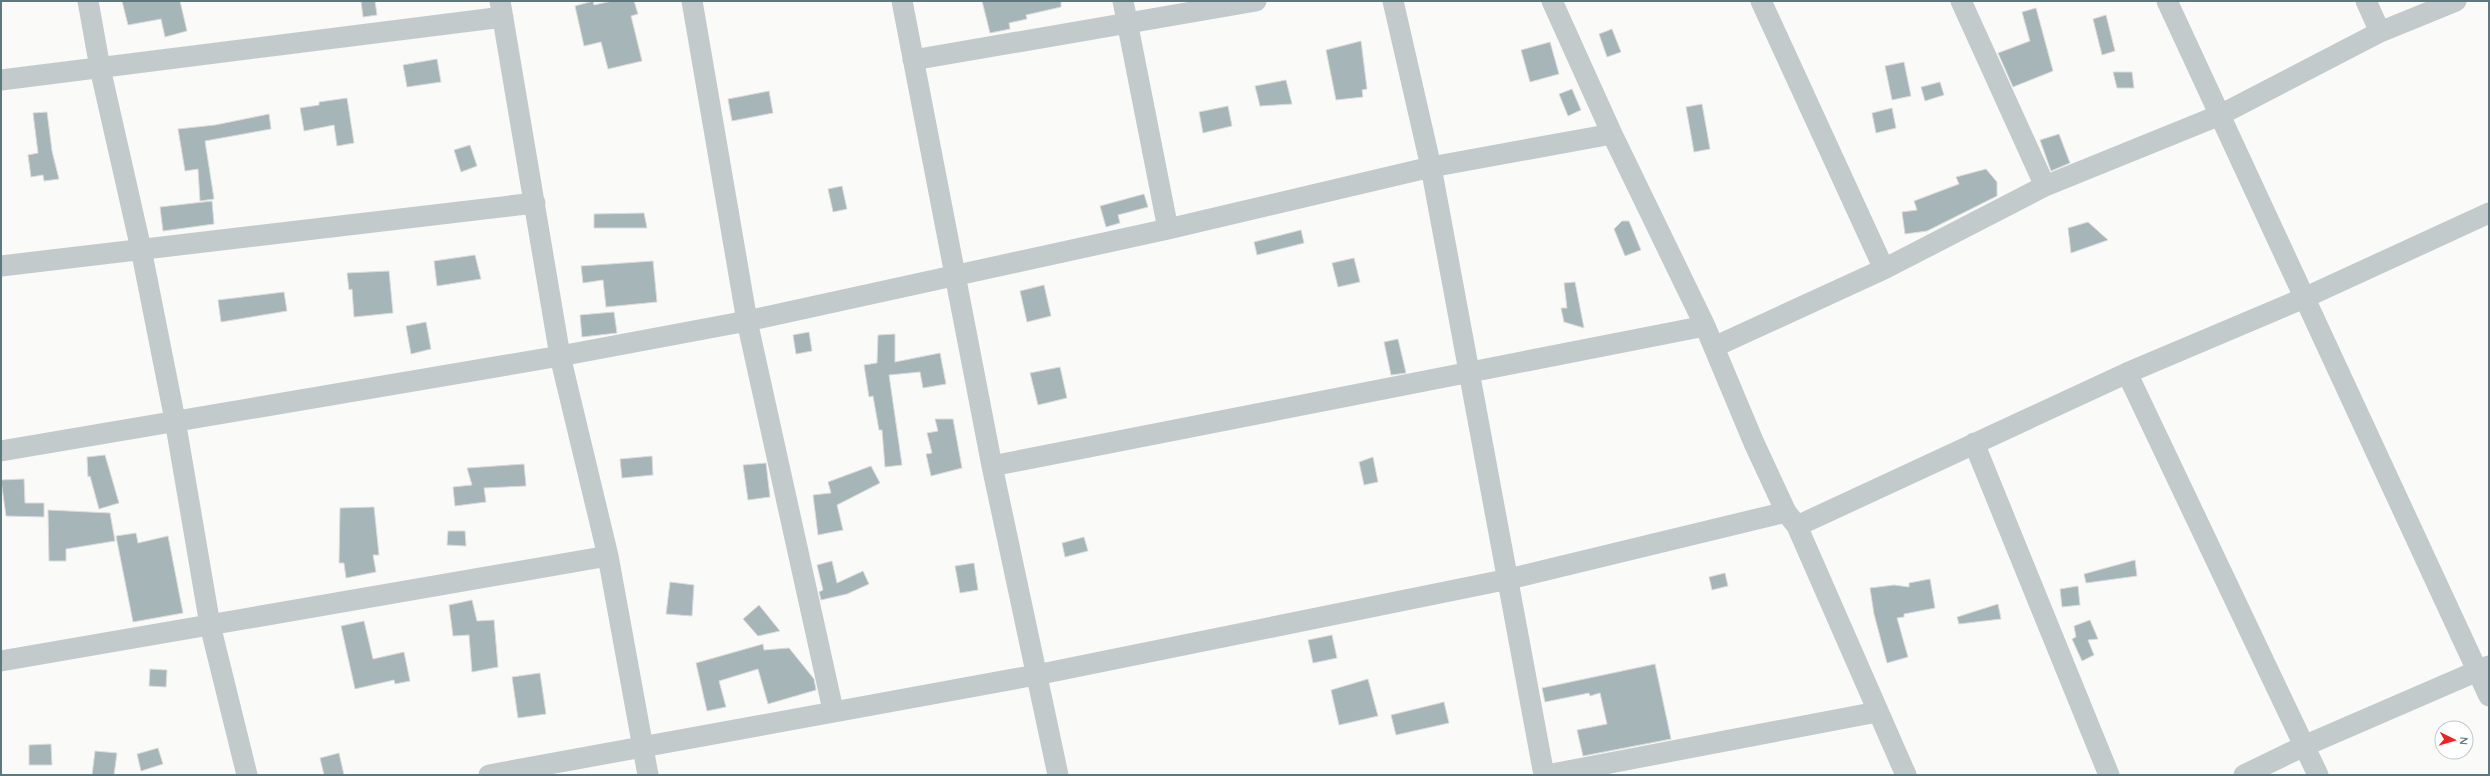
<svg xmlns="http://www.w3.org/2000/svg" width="2490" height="776" viewBox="0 0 2490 776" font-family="Quicksand,sans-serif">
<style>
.building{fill:#a6b6b8;stroke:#dcdbda}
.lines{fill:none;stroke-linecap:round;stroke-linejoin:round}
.street{stroke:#c2cacc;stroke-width:21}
</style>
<rect width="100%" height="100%" fill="#fafaf8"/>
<path class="building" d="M122 1H180L187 31 165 37 161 19 128 25Z
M361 1H375L377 15 363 17Z
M593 1 594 5 612 1H634L638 14 631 16 642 61 608 69 601 42 584 46 575 6Z
M982 1H1061V7L1026 15 1027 19 1009 23 1010 29 990 33Z
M2036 8 2053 71 2013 87 1998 53 2030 41 2022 12Z
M2106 15 2115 51 2102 55 2093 19Z
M1612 29 1621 52 1607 57 1599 34Z
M1361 41 1367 89 1362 90 1363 97 1336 100 1326 50Z
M1550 42 1559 74 1530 82 1521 50Z
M437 59 441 82 407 87 403 65Z
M1904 62 1911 96 1892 100 1885 66Z
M2113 72H2132L2134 88H2117Z
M1286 80 1292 104 1260 106 1255 86Z
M1940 82 1944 95 1925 101 1921 87Z
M1572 89 1581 110 1568 116 1559 94Z
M769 91 773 113 732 121 728 99Z
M347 98 354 143 337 146 334 125 304 131 300 108 319 105V102Z
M1702 104 1710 149 1694 152 1686 107Z
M1228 106 1232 126 1203 133 1199 112Z
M1892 108 1896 128 1876 133 1872 113Z
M47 112 52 151 59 179 44 181 43 175 31 177 28 155 38 153 33 113Z
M269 114 271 129 205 141 214 199 200 201 198 169 185 171 178 129 215 125Z
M2059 134 2070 163 2051 171 2040 140Z
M470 145 477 166 461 172 454 150Z
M1986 169 1997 182V196L1927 231 1905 234 1902 212 1917 210 1914 201 1959 184 1956 177Z
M842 186 847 209 833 212 828 189Z
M1144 194 1148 207 1118 215 1120 223 1106 227 1100 206Z
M212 201 214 224 163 231 160 207Z
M644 213 647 228H594V214Z
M1622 221H1629L1641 250 1625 256 1614 229Z
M2088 222 2108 240 2071 253 2068 228Z
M1301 230 1304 243 1257 255 1254 242Z
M475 255 481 279 437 286 434 261Z
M1354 258 1360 282 1338 287 1332 263Z
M653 261 657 302 606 307 603 280 583 283 581 266Z
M389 271 393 313 354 317 352 289 349 290 347 273Z
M1575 282 1584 328 1564 322 1561 308H1567L1564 283Z
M1044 285 1051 316 1027 322 1020 291Z
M284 292 287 311 221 322 218 300Z
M614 312 617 333 582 337 580 315Z
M426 322 431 349 411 354 406 326Z
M809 332 812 351 796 354 793 335Z
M895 334V362L940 353 946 384 923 388 920 372 889 375 902 465 885 467 882 430H879L873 396 869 397 864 365 877 363 878 335Z
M1398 339 1406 373 1391 375 1384 342Z
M1060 367 1067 398 1038 405 1030 373Z
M935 419H953L962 468 931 476 926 454 932 453 927 433 938 431Z
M105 455 119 503 99 509 90 476 88 477 87 457Z
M652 456 653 475 622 478 620 459Z
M1373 457 1378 482 1364 485 1359 462Z
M766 463 770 497 748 500 743 465Z
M524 464 526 486 484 488 486 502 455 506 453 487 472 485 467 468Z
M871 466 880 483 837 505 843 530 818 535 813 495 831 493 828 482Z
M24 479 25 503H44V517L6 516 1 480Z
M374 507 379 555H373L376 572 346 578 344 563H339L340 508Z
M48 510 110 513 115 541 66 549V561H49Z
M448 531H465L466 546 447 545Z
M136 533 138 543 168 536 183 613 133 622 116 536Z
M1084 537 1088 551 1065 557 1062 543Z
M2135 560 2137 576 2086 583 2084 574Z
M832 561 837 583 863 571 869 584 847 594 821 600 819 592 823 590 817 565Z
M974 563 978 590 960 593 955 566Z
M1725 573 1728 586 1712 590 1709 577Z
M1930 579 1935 608 1904 614V617L1897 618 1908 657 1887 663 1874 614 1870 588 1894 585 1909 587V583Z
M670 582 694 585 692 616 666 614Z
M2078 586 2080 605 2062 607 2060 589Z
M472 600 477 621 494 620 498 667 472 672 469 635 453 636 449 605Z
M1998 604 2001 619 1959 624 1957 617Z
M759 605 780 631 758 636 743 619Z
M2090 620 2098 639 2088 640 2094 655 2082 661 2072 639 2076 637 2074 626Z
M364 621 373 659 404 652 410 681 395 684 394 680 355 689 341 626Z
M1332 635 1337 658 1313 663 1308 640Z
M763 644 764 650 789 648 814 679 816 690 768 704 758 669 719 681 726 707 707 711 696 663Z
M1655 664 1671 739 1583 756 1577 730 1607 724 1600 693 1590 696 1589 693 1545 702 1542 688Z
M150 669 167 670 166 687 149 686Z
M540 673 546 714 518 718 512 677Z
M1368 679 1378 716 1339 725 1331 690Z
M1444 702 1449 723 1396 735 1391 715Z
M51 744 52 765H29V745Z
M158 748 163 764 141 771 137 754Z
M95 751 117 753 114 775H92Z
M339 753 344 775H324L320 758Z"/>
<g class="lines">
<path class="street" d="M88 1 100 68 141 249 175 420 210 625 247 775
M500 1 560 356 608 556 648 775
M692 1 747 321 833 710
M902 1 992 466 1058 775
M1123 1 1168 229
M1393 1 1431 167 1544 775
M1552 1 1612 134 1705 326 1754 443 1786 512 1797 526 1906 775
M1761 1 1884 269
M1961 1 2045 186
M2167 1 2489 696
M2366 1 2380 32
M913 60 1256 1
M1 80 503 17
M1 266 535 203
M1714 347 1884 269 2045 186 2220 115 2380 32 2456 1
M2127 373 2318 775
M1974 443 2109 775
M1 451 560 356 747 321 1168 229 1431 167 1612 134
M992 466 1705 326
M1797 526 2127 373 2304 298 2489 213
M1 661 608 556
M489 775 1036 675 1509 579 1786 512
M1547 775 1877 712
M2244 775 2304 746 2489 666"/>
</g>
<rect width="2490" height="776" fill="none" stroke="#5e787f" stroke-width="4"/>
<g transform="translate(2454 740) rotate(95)"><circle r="19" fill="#ffffff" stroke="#bfc9cc"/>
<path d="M0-3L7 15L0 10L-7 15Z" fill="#f31f20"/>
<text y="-6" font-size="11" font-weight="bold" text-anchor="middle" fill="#5e787f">N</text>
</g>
</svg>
